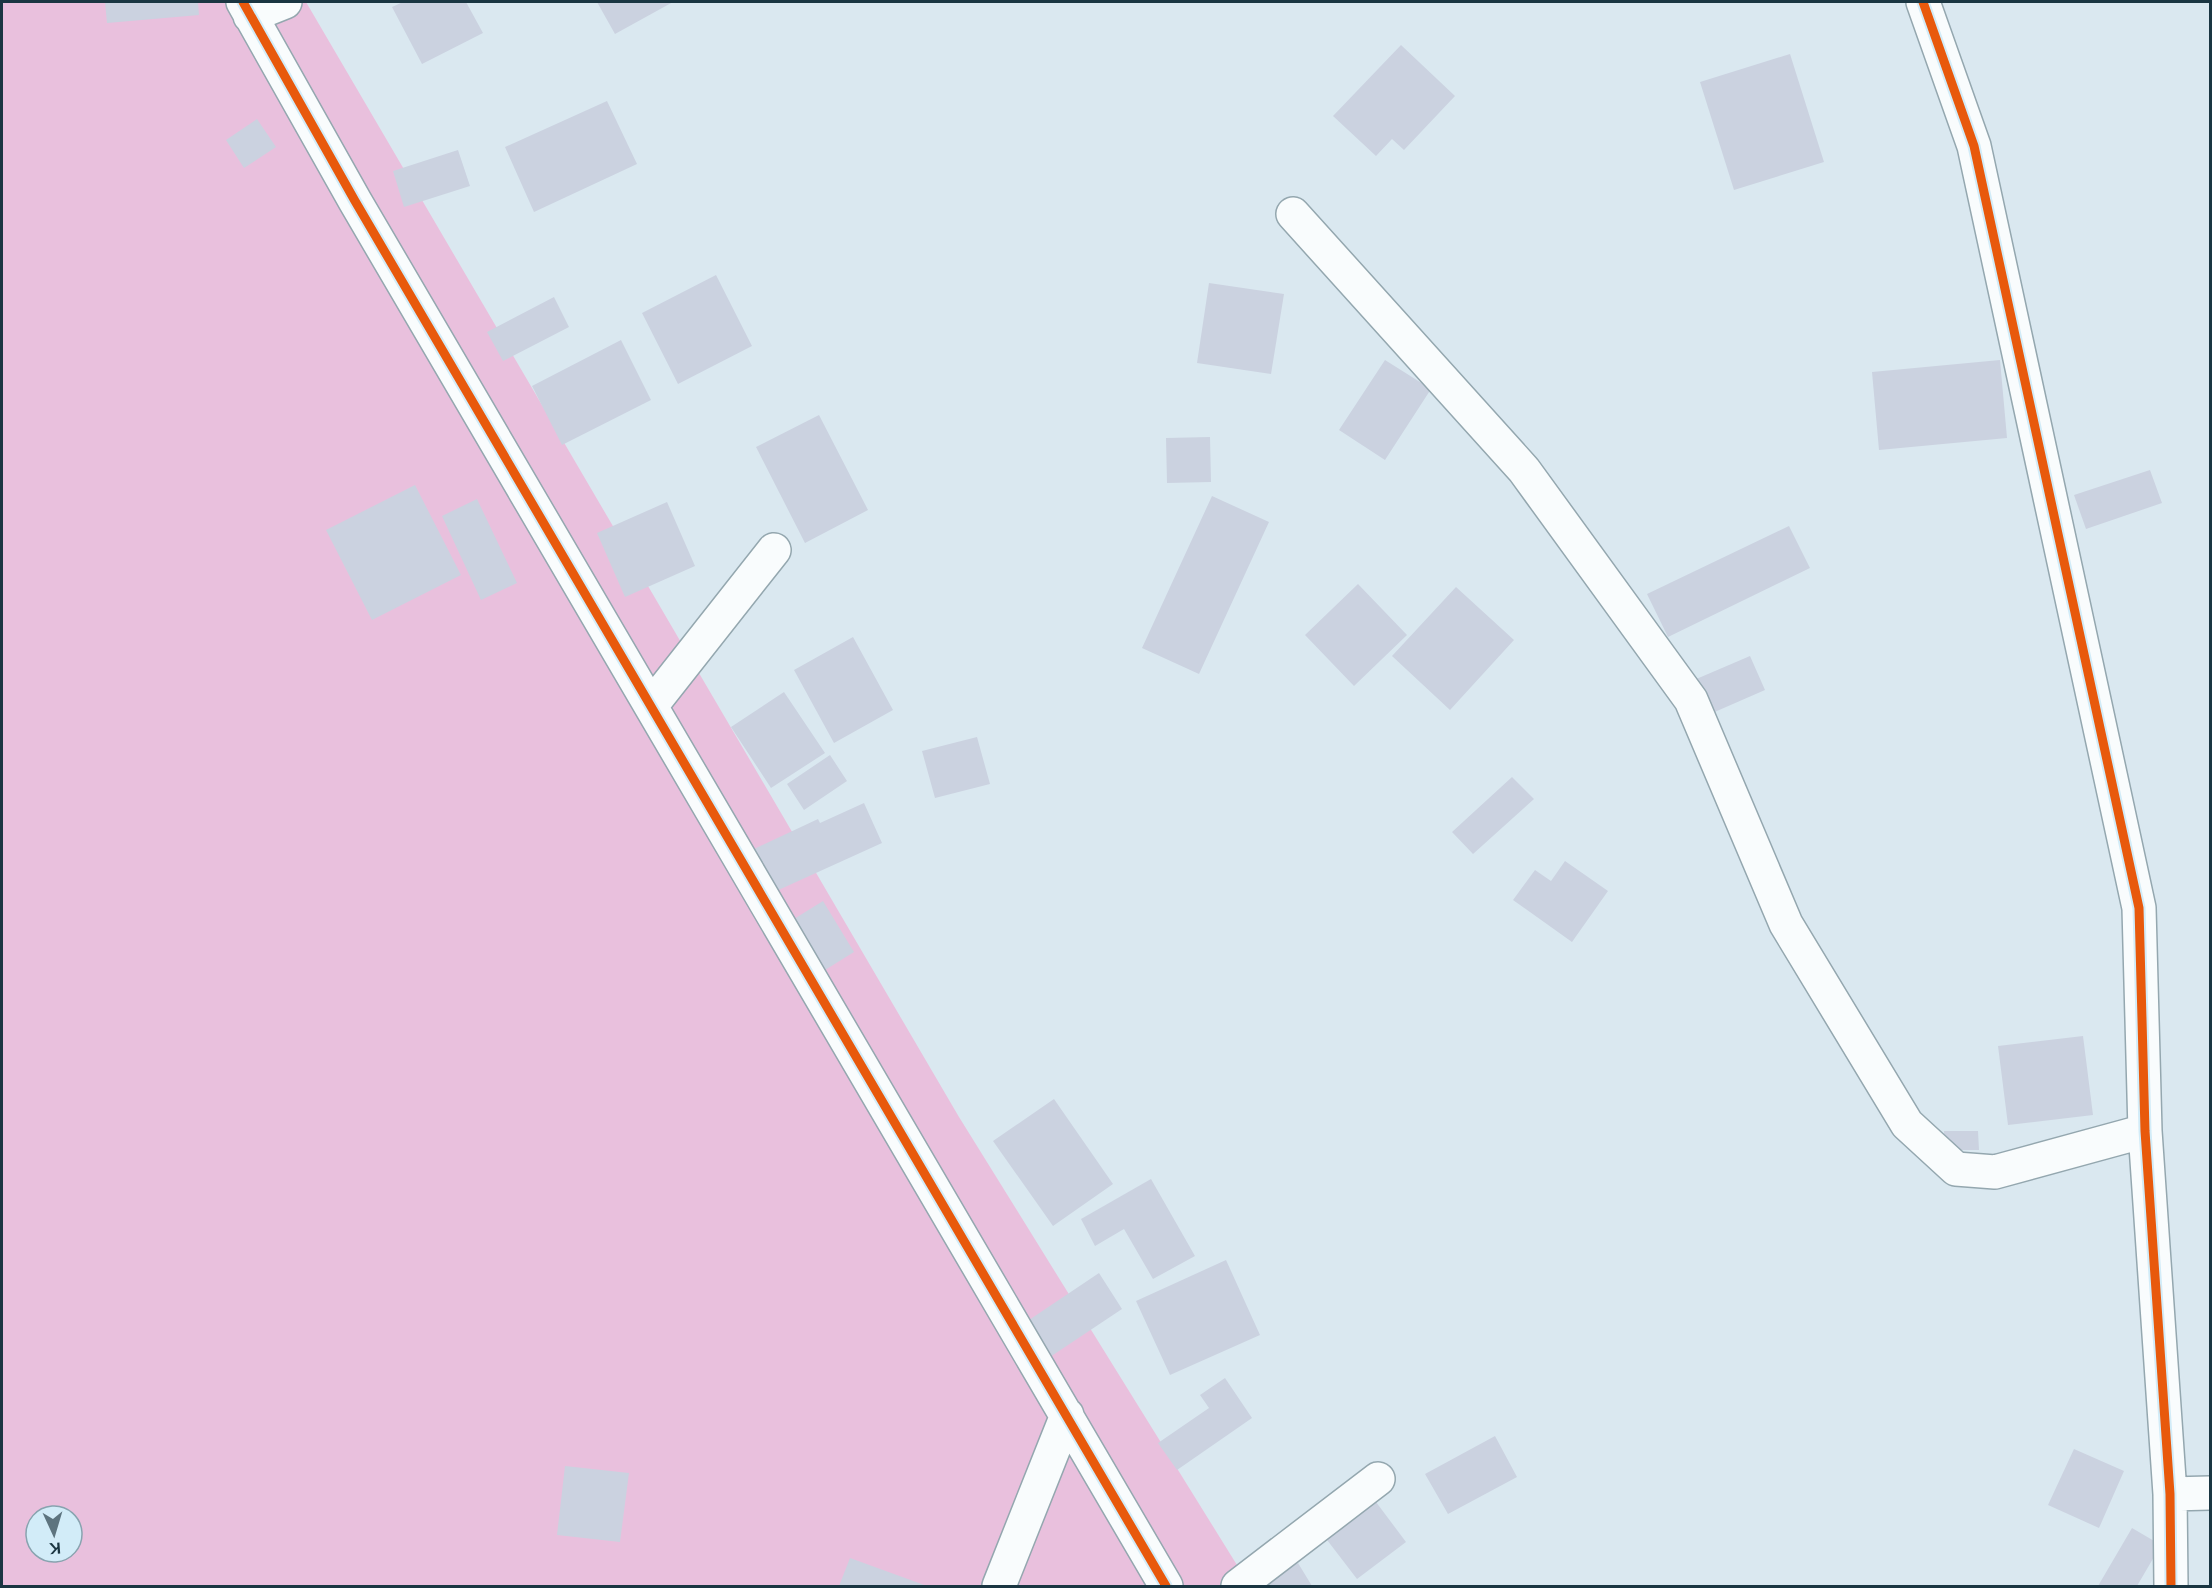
<svg xmlns="http://www.w3.org/2000/svg" width="2212" height="1588" viewBox="0 0 2212 1588" font-family="Helvetica,sans-serif">
<style>
.green{fill:#e9c0dd;fill-rule:evenodd}
.building{fill:#cbd2e0}
.lines{fill:none;stroke-linecap:round;stroke-linejoin:round}
.minor-casing{stroke:#94a7af;stroke-width:36}
.minor{stroke:#f9fcfd;stroke-width:33}
.cycleway-casing{stroke:#d2ecf8;stroke-width:13}
.cycleway{stroke:#e8590c;stroke-width:9}
</style>
<rect width="100%" height="100%" fill="#dae8f0"/>
<path class="green" d="M2 2H306L959 1117 1250 1586H2ZM36 1516H72V1552H36Z"/>
<path class="building" d="M105 2H198L199 15 107 23Z
M403 2H466L483 33 422 64 392 7Z
M597 2H673L615 34Z
M1401 45 1455 96 1404 150 1392 139 1376 156 1333 116Z
M1790 54 1824 162 1734 190 1700 82Z
M607 101 637 164 534 212 505 147Z
M257 119 276 147 244 168 226 140Z
M458 150 470 186 404 207 393 171Z
M716 275 752 346 678 384 642 313Z
M1209 283 1284 294 1271 374 1197 363Z
M554 297 569 327 503 361 487 332Z
M621 340 651 400 562 445 532 386Z
M1385 360 1431 389 1385 460 1339 430Z
M2000 360 2007 438 1879 450 1872 372Z
M819 415 868 510 805 543 756 447Z
M1210 437 1211 482 1167 483 1166 438Z
M2150 470 2162 503 2086 529 2074 495Z
M415 485 461 575 372 620 326 530Z
M1212 496 1269 522 1199 674 1142 648Z
M477 499 517 583 481 600 442 516Z
M667 502 695 566 625 597 597 533Z
M1789 526 1810 568 1668 637 1647 594Z
M1358 584 1407 635 1354 686 1305 635Z
M1456 587 1514 640 1450 710 1392 656Z
M853 637 893 710 834 743 794 670Z
M1750 656 1765 690 1710 714 1694 680Z
M784 692 825 753 771 788 731 727Z
M977 737 990 784 935 798 922 751Z
M830 755 847 781 804 810 787 784Z
M1512 777 1534 799 1473 854 1452 832Z
M864 803 882 843 774 892 754 849 818 819 820 823Z
M1565 861 1608 891 1572 942 1513 900 1535 870 1551 881Z
M823 901 854 952 825 970 794 919Z
M2083 1036 2093 1115 2008 1125 1998 1046Z
M1054 1099 1113 1184 1053 1226 993 1141Z
M1944 1131H1978L1979 1150H1945Z
M1151 1179 1195 1256 1153 1279 1124 1229 1095 1246 1081 1219Z
M1226 1260 1260 1335 1170 1375 1136 1301Z
M1099 1273 1122 1309 1050 1357 1026 1322Z
M1225 1378 1252 1418 1177 1470 1158 1443 1209 1408 1200 1395Z
M1495 1436 1517 1477 1448 1514 1425 1474Z
M2074 1449 2124 1471 2099 1528 2048 1505Z
M565 1466 629 1473 620 1542 557 1535Z
M1373 1498 1406 1542 1357 1579 1324 1536Z
M2132 1528 2161 1545 2137 1586H2098Z
M850 1558 927 1586H839Z
M1298 1563 1312 1586H1258Z"/>
<g class="lines">
<g class="minor-casing">
<path id="minor" d="M243 2 355 201 1166 1586
M1923 2 1974 146 2139 908 2145 1131 2170 1494 2171 1586
M250 16 285 2
M1293 214 1524 470 1691 700 1786 924 1907 1124 1956 1169 1995 1172 2145 1131
M651 706 774 550
M2170 1494 2210 1493
M999 1586 1067 1415
M1238 1586 1378 1479"/>
</g>
<use href="#minor" class="minor"/>
<g class="cycleway-casing">
<path id="cycleway" d="M243 2 355 201 1166 1586
M1923 2 1974 146 2139 908 2145 1131 2170 1494 2171 1586"/>
</g>
<use href="#cycleway" class="cycleway"/>
</g>
<rect width="2212" height="1588" fill="none" stroke="#1a3642" stroke-width="6"/>
<g transform="translate(54 1534) rotate(176)"><circle r="28" fill="#d2ecf8" stroke="#88a3af" stroke-width="1.5"/>
<path d="M0-4.5L10 22L0 15L-10 22Z" fill="#5d747f"/>
<text y="-9" font-size="16" font-weight="bold" text-anchor="middle" fill="#1a3642">K</text>
</g>
</svg>
